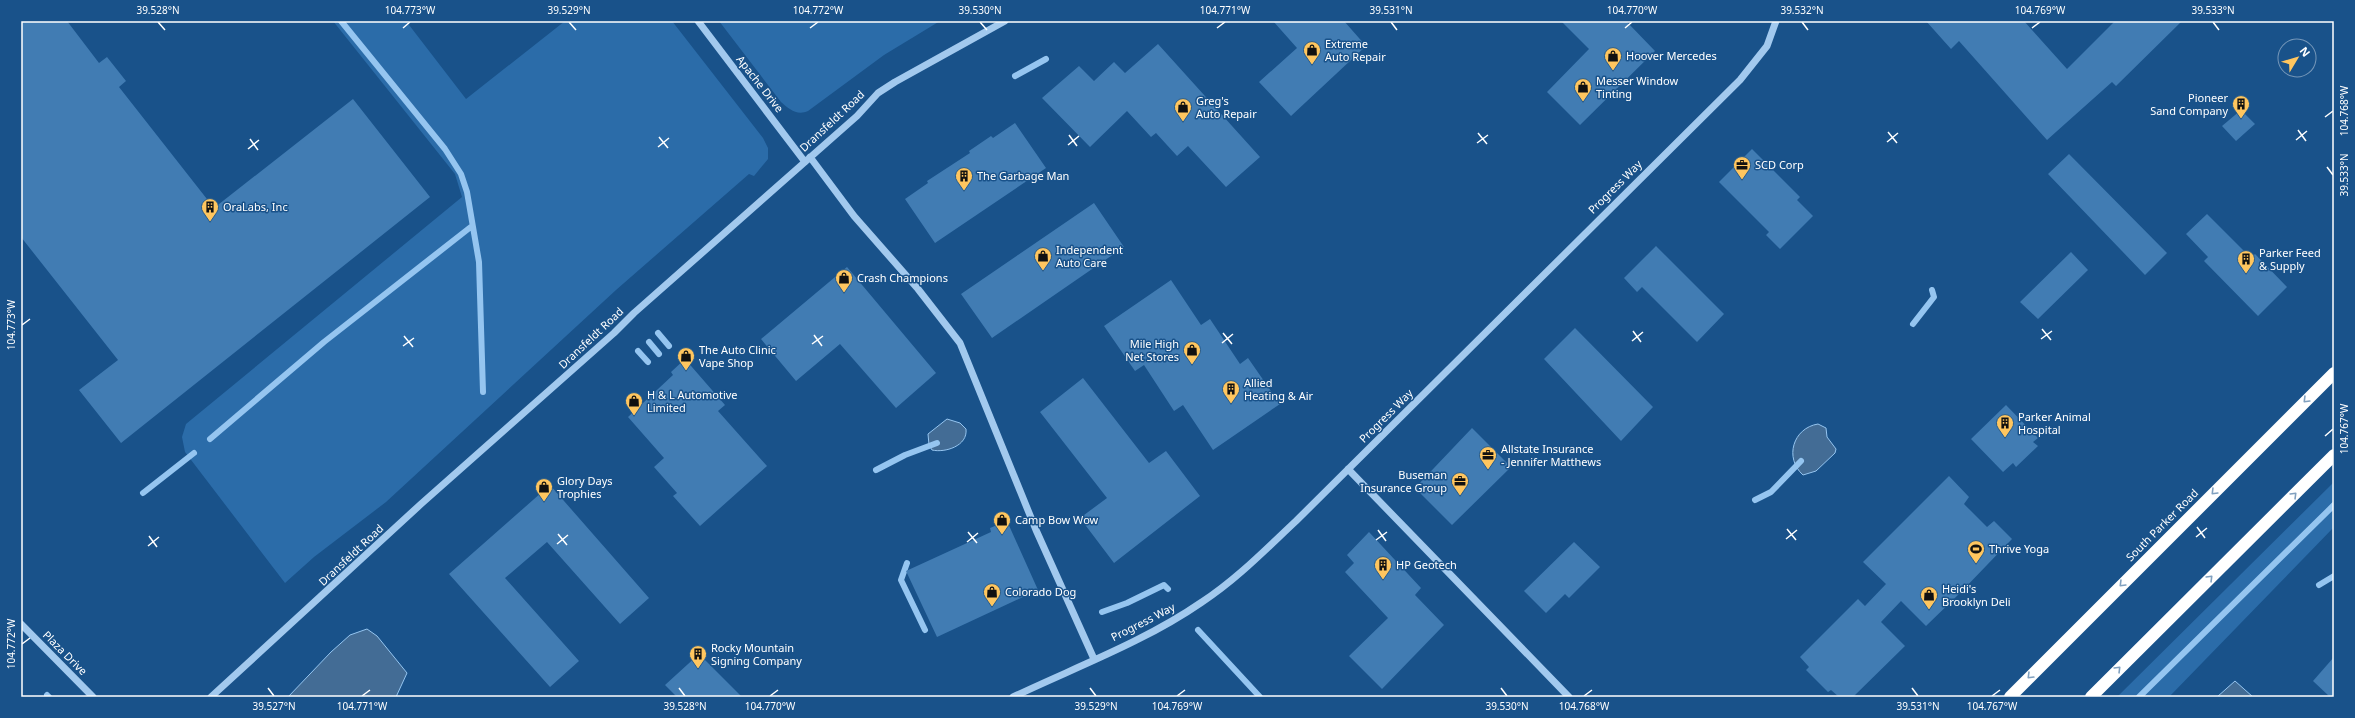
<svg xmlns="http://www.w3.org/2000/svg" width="2355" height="718" viewBox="0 0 2355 718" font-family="'Noto Sans',sans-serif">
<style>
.green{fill:#2b6ca9}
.water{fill:#436c95;stroke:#95c5f0}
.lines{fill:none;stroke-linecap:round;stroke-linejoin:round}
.stream{stroke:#95c5f0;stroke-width:6}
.building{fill:#417cb3}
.minor{stroke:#a2c9ee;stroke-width:7}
.highway{stroke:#fff;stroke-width:12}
.oneway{stroke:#80a0bf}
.ticks{fill:none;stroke:#fff;stroke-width:1.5}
.labels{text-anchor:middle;stroke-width:3;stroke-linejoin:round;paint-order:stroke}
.poi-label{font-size:11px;fill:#fff;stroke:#19528a;text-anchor:start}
.street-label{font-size:11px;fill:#fff;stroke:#19528a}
.neatline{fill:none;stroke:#fff;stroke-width:1.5}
.ticks-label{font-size:10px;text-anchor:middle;fill:#fff}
</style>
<rect width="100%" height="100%" fill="#19528a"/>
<path class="green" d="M333 21H406L466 99 565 21H672L763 138 768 148V159L754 176 749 174 616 290 386 502 314 557 285 583 185 452 182 437 186 424 462 197 455 174Z
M719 21H940L884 55 808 111C797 116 789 109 781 102Z
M2334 482V527L2169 697H2117Z"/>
<path class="water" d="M947 419 960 423 966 429C968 446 945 453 932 450L929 445 928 434Z
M1818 424 1826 428 1827 437 1836 449 1835 453 1816 471 1803 475C1784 458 1793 428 1818 424Z
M367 629 377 636 407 673 396 697H288L331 652 350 635Z
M2235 681 2253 697H2217Z"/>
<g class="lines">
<path class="stream" d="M341 21 445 149 461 174 467 192 479 262 483 392
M1015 76 1046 59
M1913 324 1934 297 1932 290
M658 333 669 346
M649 342 659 354
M638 351 648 362
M210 439 324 342 472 226
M876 470 905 455 937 443
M143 493 194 453
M1755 500 1771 492 1801 461
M907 563 901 580 925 630
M2319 585 2334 576
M1102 612 1127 603 1164 585 1168 589
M1198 630 1260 697
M47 695 49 697
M2139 697 2334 505"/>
</g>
<path class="building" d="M21 21H67L99 63 107 57 126 81 119 87 214 208 353 99 430 197 121 443 79 390 118 360 21 237Z
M1273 21H1344L1366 46 1291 116 1259 82 1297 48Z
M1561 21H1626L1655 51 1580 125 1547 92 1589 49Z
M1926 21H2024L2067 69 2115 21H2182L2116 86 2112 82 2047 140 1959 41 1951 49Z
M1158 44 1260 157 1226 187 1188 146 1177 156 1156 133 1151 137 1127 111 1090 147 1042 98 1079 66 1094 81 1114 62 1125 73Z
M2241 110 2255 124 2236 141 2222 126Z
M1015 123 1046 168 935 243 905 199 928 183 927 181 970 153 969 151 991 136 993 138Z
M1752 149 1800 197 1797 200 1813 216 1780 249 1766 235 1769 232 1719 182Z
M2069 154 2167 253 2145 275 2048 174Z
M1094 203 1124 247 992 338 961 294Z
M2207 214 2251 258 2255 254 2287 287 2258 316 2204 261 2208 257 2186 234Z
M1656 246 1724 314 1697 342 1642 287 1637 292 1624 278Z
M2071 252 2088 270 2038 319 2020 302Z
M847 267 936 373 896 408 840 344 796 381 761 339Z
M1171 280 1201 325 1210 319 1240 364 1248 358 1280 404 1213 450 1183 405 1174 411 1144 365 1135 371 1104 326Z
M1575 328 1653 407 1621 441 1544 359Z
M685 359 725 405 718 411 767 466 700 526 673 496 677 493 654 467 664 458 628 417 673 375 671 372Z
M1083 378 1149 463 1166 451 1200 496 1114 563 1080 518 1107 498 1040 412Z
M2006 405 2038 438 2033 442 2038 446 2016 467 2013 463 2003 472 1971 439Z
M1472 428 1511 467 1452 525 1415 488Z
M1949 476 1969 497 1964 504 1987 527 1994 521 2012 539 1961 592 1926 626 1901 601 1881 622 1905 646 1853 697H1839L1831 690 1828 692 1806 670 1809 667 1800 657 1858 599 1865 606 1886 584 1863 562Z
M550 485 649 598 620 624 547 542 505 578 579 661 550 687 449 574Z
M1007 521 1038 590 937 637 906 571 991 532 990 528Z
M1369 532 1421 588 1415 595 1444 625 1382 689 1349 656 1388 618 1345 572 1354 563 1347 555Z
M1574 542 1600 567 1569 598 1565 594 1546 613 1524 591Z
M699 654 742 697H677L665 685Z
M2334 657V697H2330L2313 681Z"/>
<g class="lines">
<path class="minor" d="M698 21 805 162
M810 157 854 216 918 289 960 343 1036 530 1094 659
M1348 469 1569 697
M21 624 93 697
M211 697 421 504 614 333 634 313 857 116 878 93 895 82 1005 21
M1013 697C1076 667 1144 642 1202 602 1237 579 1266 549 1296 521L1740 80 1767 46 1776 21"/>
<path class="highway" d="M2010 697 2334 373
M2091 697 2334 455"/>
</g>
<defs><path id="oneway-chevron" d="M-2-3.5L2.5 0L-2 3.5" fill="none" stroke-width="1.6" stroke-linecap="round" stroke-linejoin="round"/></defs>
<g class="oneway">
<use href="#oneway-chevron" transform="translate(2306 400) rotate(135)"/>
<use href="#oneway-chevron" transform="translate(2214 492) rotate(135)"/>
<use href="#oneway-chevron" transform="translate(2294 495) rotate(-45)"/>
<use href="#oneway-chevron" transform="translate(2210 578) rotate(-45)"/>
<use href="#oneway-chevron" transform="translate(2122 584) rotate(135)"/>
<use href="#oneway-chevron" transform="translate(2118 669) rotate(-45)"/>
<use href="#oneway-chevron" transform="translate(2030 676) rotate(135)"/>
</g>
<path class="ticks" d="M158 22 165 30M569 22 576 30M980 22 987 30M1391 22 1397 30M1802 22 1808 30M2213 22 2219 30M403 28 410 22M810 28 818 22M1217 28 1225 22M1625 28 1632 22M2032 28 2040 22M2325 117 2333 111M2298 130 2306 141M1888 132 1897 143M1478 133 1487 144M1069 135 1077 146M659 137 668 148M250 139 258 150M2296 140 2307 131M1887 142 1898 133M1477 143 1488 135M1068 145 1079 136M658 147 669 138M248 149 259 140M2327 167 2333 175M22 325 30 319M2042 329 2051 340M1633 331 1641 342M1223 333 1232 344M814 335 822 346M404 336 413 347M2041 339 2052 331M1632 341 1643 332M1222 343 1233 334M812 344 823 336M403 346 414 338M2325 436 2333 429M2197 527 2205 538M1787 529 1796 540M1378 530 1386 541M968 532 977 543M558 534 567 545M149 536 157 547M2196 537 2207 528M1786 539 1797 530M1376 540 1387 532M967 542 978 533M557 544 568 535M148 546 159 537M22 644 30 638M268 688 274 696M679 688 685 696M1090 688 1096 696M1501 688 1507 696M1912 688 1918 696M362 696 370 690M770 696 778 690M1177 696 1185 690M1584 696 1592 690M1992 696 2000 690"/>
<defs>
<g id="shop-pin" transform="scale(0.9)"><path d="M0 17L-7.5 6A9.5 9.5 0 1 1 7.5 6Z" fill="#ffc65f" stroke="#19528a"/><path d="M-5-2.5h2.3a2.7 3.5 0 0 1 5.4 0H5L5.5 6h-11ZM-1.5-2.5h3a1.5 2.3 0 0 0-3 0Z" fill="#111"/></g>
<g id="building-pin" transform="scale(0.9)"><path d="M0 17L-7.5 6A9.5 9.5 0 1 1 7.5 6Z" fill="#ffc65f" stroke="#19528a"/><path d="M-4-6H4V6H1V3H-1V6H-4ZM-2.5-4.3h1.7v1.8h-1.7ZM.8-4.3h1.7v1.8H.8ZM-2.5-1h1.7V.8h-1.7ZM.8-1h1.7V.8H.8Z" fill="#111"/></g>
<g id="office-pin" transform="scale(0.9)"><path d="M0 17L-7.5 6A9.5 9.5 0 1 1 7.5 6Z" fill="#ffc65f" stroke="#19528a"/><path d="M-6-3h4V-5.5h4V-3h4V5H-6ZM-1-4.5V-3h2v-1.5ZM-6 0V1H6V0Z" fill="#111"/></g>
<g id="stadium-pin" transform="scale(0.9)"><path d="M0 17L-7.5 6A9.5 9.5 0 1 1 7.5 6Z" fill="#ffc65f" stroke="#19528a"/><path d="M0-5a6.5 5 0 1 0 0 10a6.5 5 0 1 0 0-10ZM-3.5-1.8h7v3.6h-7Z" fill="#111"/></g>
</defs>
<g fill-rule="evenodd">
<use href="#shop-pin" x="1312" y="50"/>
<use href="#shop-pin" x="1613" y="56"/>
<use href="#shop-pin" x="1583" y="87"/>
<use href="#building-pin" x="2241" y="104"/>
<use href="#shop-pin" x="1183" y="107"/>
<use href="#office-pin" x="1742" y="165"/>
<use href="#building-pin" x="964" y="176"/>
<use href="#building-pin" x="210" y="207"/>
<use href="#shop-pin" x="1043" y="256"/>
<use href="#building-pin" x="2246" y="259"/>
<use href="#shop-pin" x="844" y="278"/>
<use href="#shop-pin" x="1192" y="350"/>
<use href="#shop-pin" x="686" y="356"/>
<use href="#building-pin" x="1231" y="389"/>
<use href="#shop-pin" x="634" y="401"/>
<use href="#building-pin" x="2005" y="423"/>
<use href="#office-pin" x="1488" y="455"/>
<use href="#office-pin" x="1460" y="481"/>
<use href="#shop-pin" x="544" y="487"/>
<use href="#shop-pin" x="1002" y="520"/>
<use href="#stadium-pin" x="1976" y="549"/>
<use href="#building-pin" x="1383" y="565"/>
<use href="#shop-pin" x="992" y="592"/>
<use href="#shop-pin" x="1929" y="595"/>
<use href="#building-pin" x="698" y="654"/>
</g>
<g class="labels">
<g class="poi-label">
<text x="1325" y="48">Extreme<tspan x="1325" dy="13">Auto Repair</tspan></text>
<text x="1626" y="60">Hoover Mercedes</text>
<text x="1596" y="85">Messer Window<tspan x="1596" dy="13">Tinting</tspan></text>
<text x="2228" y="102" text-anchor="end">Pioneer<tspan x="2228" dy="13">Sand Company</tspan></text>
<text x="1196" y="105">Greg's<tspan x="1196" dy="13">Auto Repair</tspan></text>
<text x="1755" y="169">SCD Corp</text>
<text x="977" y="180">The Garbage Man</text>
<text x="223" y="211">OraLabs, Inc</text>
<text x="1056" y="254">Independent<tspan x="1056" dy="13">Auto Care</tspan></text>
<text x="2259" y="257">Parker Feed<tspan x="2259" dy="13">&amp; Supply</tspan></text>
<text x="857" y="282">Crash Champions</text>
<text x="1179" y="348" text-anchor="end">Mile High<tspan x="1179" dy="13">Net Stores</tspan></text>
<text x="699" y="354">The Auto Clinic<tspan x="699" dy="13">Vape Shop</tspan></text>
<text x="1244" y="387">Allied<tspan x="1244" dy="13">Heating &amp; Air</tspan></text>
<text x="647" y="399">H &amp; L Automotive<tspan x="647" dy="13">Limited</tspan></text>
<text x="2018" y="421">Parker Animal<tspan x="2018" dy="13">Hospital</tspan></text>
<text x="1501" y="453">Allstate Insurance<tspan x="1501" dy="13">- Jennifer Matthews</tspan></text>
<text x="1447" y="479" text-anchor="end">Buseman<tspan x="1447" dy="13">Insurance Group</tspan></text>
<text x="557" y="485">Glory Days<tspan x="557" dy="13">Trophies</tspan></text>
<text x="1015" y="524">Camp Bow Wow</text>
<text x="1989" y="553">Thrive Yoga</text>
<text x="1396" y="569">HP Geotech</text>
<text x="1942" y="593">Heidi's<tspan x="1942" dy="13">Brooklyn Deli</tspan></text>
<text x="1005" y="596">Colorado Dog</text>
<text x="711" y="652">Rocky Mountain<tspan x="711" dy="13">Signing Company</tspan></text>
</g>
<g class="street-label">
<text transform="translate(760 84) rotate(52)" y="4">Apache Drive</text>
<text transform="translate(832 121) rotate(-43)" y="4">Dransfeldt Road</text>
<text transform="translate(1615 187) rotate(-45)" y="4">Progress Way</text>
<text transform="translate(591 338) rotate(-43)" y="4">Dransfeldt Road</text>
<text transform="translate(1386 416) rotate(-45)" y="4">Progress Way</text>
<text transform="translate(2162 525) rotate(-45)" y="4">South Parker Road</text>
<text transform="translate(351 555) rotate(-43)" y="4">Dransfeldt Road</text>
<text transform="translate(1143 622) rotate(-27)" y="4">Progress Way</text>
<text transform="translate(65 653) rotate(45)" y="4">Plaza Drive</text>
</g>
</g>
<rect width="2355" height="718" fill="none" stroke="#19528a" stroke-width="44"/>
<g transform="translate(2297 58) rotate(52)"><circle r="19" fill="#19528a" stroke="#7597b9"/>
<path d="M0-3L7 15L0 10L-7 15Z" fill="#ffc65f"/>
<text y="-6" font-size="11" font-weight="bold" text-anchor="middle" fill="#ffffff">N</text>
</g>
<rect x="22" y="22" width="2311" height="674" class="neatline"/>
<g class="ticks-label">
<text x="158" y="14">39.528°N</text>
<text x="410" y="14">104.773°W</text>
<text x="569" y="14">39.529°N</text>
<text x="818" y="14">104.772°W</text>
<text x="980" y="14">39.530°N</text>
<text x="1225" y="14">104.771°W</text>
<text x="1391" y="14">39.531°N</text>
<text x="1632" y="14">104.770°W</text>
<text x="1802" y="14">39.532°N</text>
<text x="2040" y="14">104.769°W</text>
<text x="2213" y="14">39.533°N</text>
<text transform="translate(2344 111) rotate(-90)" y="4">104.768°W</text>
<text transform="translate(2344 175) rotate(-90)" y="4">39.533°N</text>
<text transform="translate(11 325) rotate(-90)" y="4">104.773°W</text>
<text transform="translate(2344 429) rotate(-90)" y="4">104.767°W</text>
<text transform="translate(11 644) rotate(-90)" y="4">104.772°W</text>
<text x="274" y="710">39.527°N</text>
<text x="362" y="710">104.771°W</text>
<text x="685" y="710">39.528°N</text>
<text x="770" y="710">104.770°W</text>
<text x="1096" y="710">39.529°N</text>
<text x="1177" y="710">104.769°W</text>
<text x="1507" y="710">39.530°N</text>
<text x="1584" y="710">104.768°W</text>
<text x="1918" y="710">39.531°N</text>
<text x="1992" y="710">104.767°W</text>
</g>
</svg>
